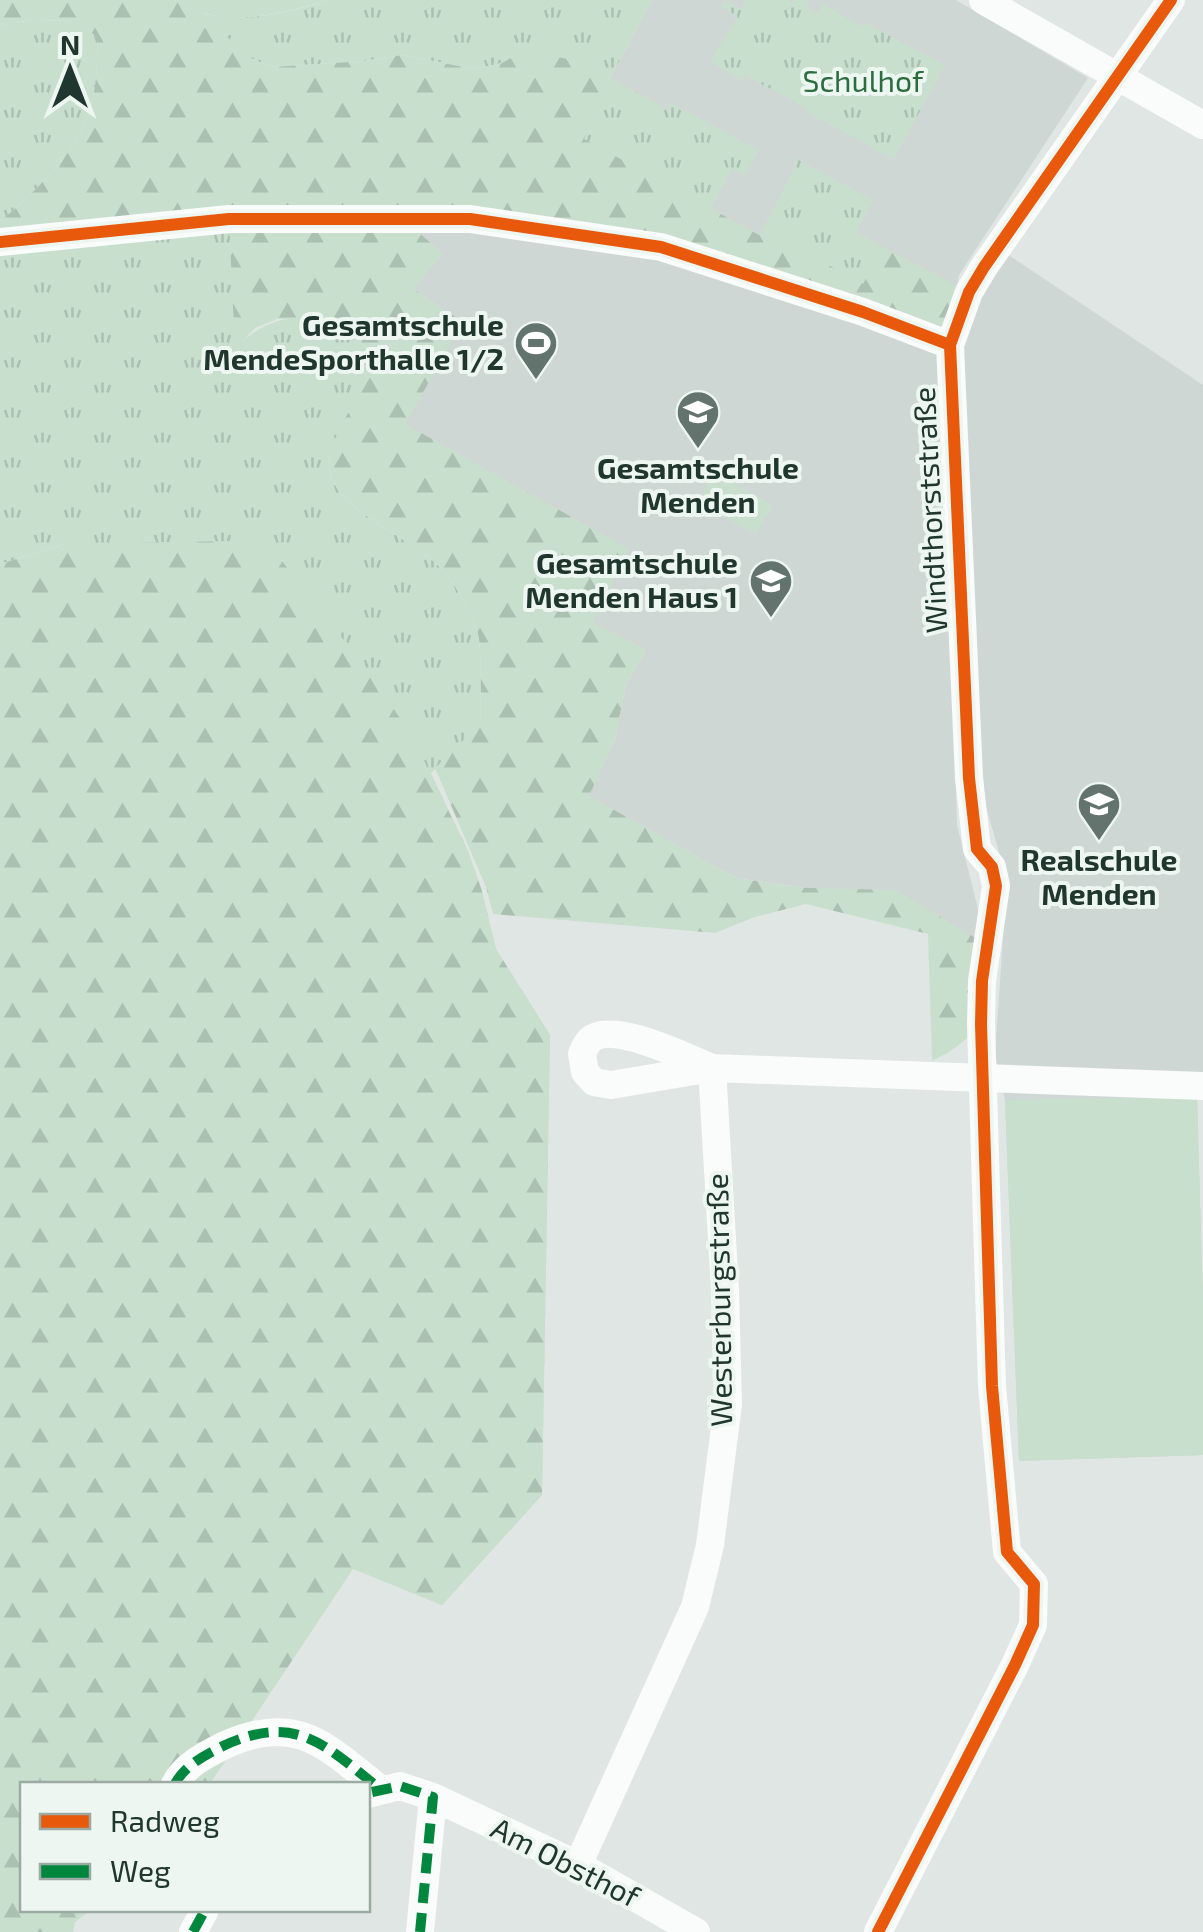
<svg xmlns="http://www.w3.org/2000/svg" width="1203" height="1932" viewBox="0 0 1203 1932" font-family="'Exo 2',sans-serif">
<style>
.built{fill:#ced7d3}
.grass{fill:url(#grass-tufts)}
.forest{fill:url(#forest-firs)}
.pitch{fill:#c9dfce}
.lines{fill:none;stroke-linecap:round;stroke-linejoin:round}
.street{stroke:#fafbfb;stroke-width:28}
.quiet{stroke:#00873e;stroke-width:10;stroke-dasharray:20 10;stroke-linecap:butt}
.cycleway-casing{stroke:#edf6f1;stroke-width:19}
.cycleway{stroke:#e8590c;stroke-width:12}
.labels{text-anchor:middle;stroke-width:8;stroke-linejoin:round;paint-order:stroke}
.park-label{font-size:30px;fill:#2b6d3f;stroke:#edf6f1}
.poi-label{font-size:30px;font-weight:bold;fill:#20372f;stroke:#edf6f1;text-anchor:end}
.street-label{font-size:30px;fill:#20372f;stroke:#edf6f1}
</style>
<defs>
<pattern id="grass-tufts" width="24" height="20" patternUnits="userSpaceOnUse" patternTransform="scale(2.5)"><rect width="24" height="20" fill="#c9dfce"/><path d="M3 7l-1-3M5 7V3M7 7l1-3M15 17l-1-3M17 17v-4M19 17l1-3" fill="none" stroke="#acc0b1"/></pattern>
<pattern id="forest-firs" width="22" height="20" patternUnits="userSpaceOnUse" patternTransform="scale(2.5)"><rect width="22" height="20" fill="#c9dfce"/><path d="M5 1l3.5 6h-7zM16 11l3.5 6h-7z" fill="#acc0b1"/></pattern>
</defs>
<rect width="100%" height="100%" fill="#e0e6e3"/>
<path class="built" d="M652 0H956L1088 78 959 275 943 365 957 825 987 945 807 888 736 878 588 796 615 739 626 684 646 650 592 624 404 424 462 322 413 289 404 219 610 78Z
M998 248 1203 385V1086L1197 1096 1203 1301V1455L1019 1461 1005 1100 995 1055 1007 880 985 803 955 363Z"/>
<path class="grass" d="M331 0H652L610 78 667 109 671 103 759 150 745 175 732 169 710 210 584 139 610 78 522 51 502 63 474 69 402 55 364 61 273 67 244 56 206 14C256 23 284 12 331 0Z
M746 0H786L792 4 794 0H809L807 8 818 13 823 4 862 27 865 23 945 65 894 159 806 112 807 109 745 75 740 80 710 61 738 16 721 7 725 1 741 9Z
M31 20 80 21 97 38C98 66 96 96 86 122 73 154 27 201 0 221V26Z
M795 158 873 200 856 232 883 247 863 285 763 229 794 168Z
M229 219 236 347C267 317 302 309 343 329 356 335 367 351 377 361 367 381 331 440 329 458 322 513 425 536 453 583 462 598 477 622 479 639 482 666 480 696 481 724L431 773 468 851 482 891 496 949 550 1035 542 1495 442 1605 353 1568 284 1672 65 544 0 564V242Z"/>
<path class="forest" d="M0 0H174L206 14 245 56 273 67 364 61 402 55 474 69 502 63 522 51 586 62 610 78 584 139 759 235 763 229 863 284 883 247 969 292 950 345 661 247 405 220 443 254 413 289 463 322 405 424 629 549 593 623 646 650 626 684 615 739 589 796 736 878 807 888 896 890 987 945C982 1006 994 1031 932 1061L928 934 806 904 755 917 715 933 493 914 486 887 435 768 481 723C480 696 482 666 479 639 477 622 462 598 453 583 425 536 322 513 329 457 331 440 366 381 377 361L346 330 314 319H277L255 328 235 349 229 220 0 242V221C27 201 73 154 86 122 96 96 98 66 97 38L80 21 31 20 0 26Z
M236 541 282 561 364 666 411 734 468 851 482 891 496 949 550 1035 542 1495 442 1605 353 1569 210 1784H22V1910H91L75 1922 73 1932H0V564L65 544Z"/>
<path class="pitch" d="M174 0H331C276 14 226 31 174 0Z
M714 472 773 505 756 534 698 503Z
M1197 1096 1203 1301V1455L1019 1461 1005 1100Z"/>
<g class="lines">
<path class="street" d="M983 0 1203 125
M0 242 229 219H470L661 247 863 312 950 345
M712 1068C687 1058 612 1020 590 1040 586 1044 584 1049 582 1054L585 1072 594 1082 611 1085 712 1068 1203 1086
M175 1784C184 1766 205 1755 223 1746 296 1712 325 1745 380 1789
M368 1794 400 1786 433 1797 420 1932
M433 1797 578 1865 696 1932
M578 1865 695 1607 710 1545 728 1404 725 1290 712 1068
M193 1932 205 1910
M878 1932 1015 1665 1033 1625 1034 1584 1007 1552 992 1386 981 1024 982 981 996 886 992 867 977 849 969 778 950 345 969 292 984 267 1171 0"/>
<path class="quiet" d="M175 1784C184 1766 205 1755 223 1746 296 1712 325 1745 380 1789
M372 1792 400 1786 433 1797 420 1932
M193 1932 205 1910"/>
<g class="cycleway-casing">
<path id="cycleway" d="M0 242 229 219H470L661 247 863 312 950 345
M878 1932 1015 1665 1033 1625 1034 1584 1007 1552 992 1386 981 1024 982 981 996 886 992 867 977 849 969 778 950 345 969 292 984 267 1171 0"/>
</g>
<use href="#cycleway" class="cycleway"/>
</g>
<defs>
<g id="stadium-pin" transform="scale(2.25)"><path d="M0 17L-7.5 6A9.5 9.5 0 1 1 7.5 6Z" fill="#63746e" stroke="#edf6f1"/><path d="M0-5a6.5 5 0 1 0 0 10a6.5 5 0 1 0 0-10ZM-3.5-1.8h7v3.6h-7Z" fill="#fff"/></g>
<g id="school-pin" transform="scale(2.25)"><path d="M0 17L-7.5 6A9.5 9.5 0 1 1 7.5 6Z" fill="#63746e" stroke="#edf6f1"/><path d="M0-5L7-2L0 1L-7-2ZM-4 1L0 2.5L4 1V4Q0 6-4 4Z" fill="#fff"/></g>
</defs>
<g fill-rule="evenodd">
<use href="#stadium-pin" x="536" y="343"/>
<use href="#school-pin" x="698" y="412"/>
<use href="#school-pin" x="771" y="581"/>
<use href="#school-pin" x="1099" y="804"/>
</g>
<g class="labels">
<g class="park-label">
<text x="863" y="92">Schulhof</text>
</g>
<g class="poi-label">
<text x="504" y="336">Gesamtschule<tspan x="504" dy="34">MendeSporthalle 1/2</tspan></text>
<text x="698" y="479" text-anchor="middle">Gesamtschule<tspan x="698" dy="34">Menden</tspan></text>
<text x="738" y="574">Gesamtschule<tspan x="738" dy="34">Menden Haus 1</tspan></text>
<text x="1099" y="871" text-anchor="middle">Realschule<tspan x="1099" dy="34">Menden</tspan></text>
</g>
<g class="street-label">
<text transform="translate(931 510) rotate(-93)" y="10">Windthorststraße</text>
<text transform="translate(720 1300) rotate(-91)" y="10">Westerburgstraße</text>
<text transform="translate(565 1863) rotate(27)" y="10">Am Obsthof</text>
</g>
</g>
<rect x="20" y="1782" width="350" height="130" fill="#edf6f1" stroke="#9baaa3" stroke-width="2.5"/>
<rect x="40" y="1814" width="50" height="15" fill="#e8590c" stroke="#9baaa3" stroke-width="2.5"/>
<text x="110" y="1832" font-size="30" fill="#20372f">Radweg</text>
<rect x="40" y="1864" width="50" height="15" fill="#00873e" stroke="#9baaa3" stroke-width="2.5"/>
<text x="110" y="1882" font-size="30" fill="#20372f">Weg</text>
<g transform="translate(70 70)" stroke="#edf6f1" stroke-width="8" paint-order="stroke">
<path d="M0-8L18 38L0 25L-18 38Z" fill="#20372f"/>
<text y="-15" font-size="28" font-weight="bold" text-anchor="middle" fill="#20372f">N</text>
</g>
</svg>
